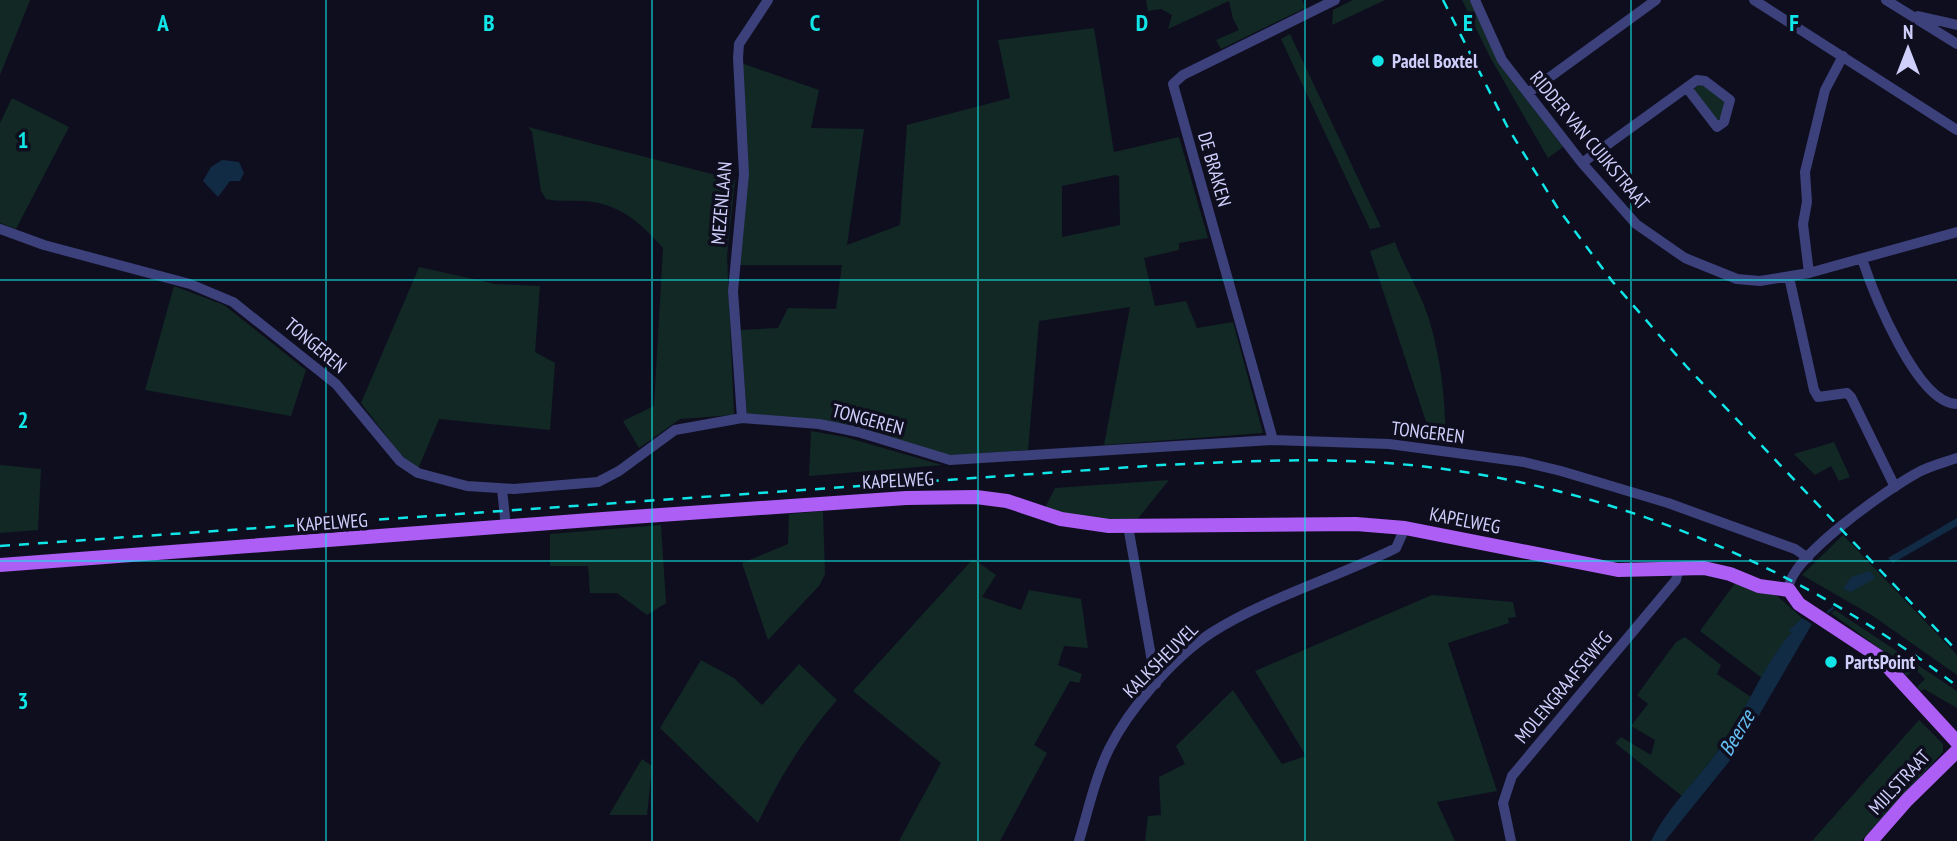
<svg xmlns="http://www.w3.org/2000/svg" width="1957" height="841" viewBox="0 0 1957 841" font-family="'PT Sans Narrow',sans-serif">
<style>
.green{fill:#112825;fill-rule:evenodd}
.water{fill:#112b44}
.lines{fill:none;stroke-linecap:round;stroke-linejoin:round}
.stream{stroke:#112b44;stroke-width:2.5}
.minor{stroke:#3c407b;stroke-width:10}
.major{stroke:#ad5ef4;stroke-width:14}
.rail{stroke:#10e6e7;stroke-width:2.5;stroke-dasharray:10 9;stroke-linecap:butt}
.grid{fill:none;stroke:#10e6e7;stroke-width:2;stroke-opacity:0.55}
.poi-dot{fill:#10e6e7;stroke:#0f0e1f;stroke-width:2.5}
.labels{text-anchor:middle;stroke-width:7;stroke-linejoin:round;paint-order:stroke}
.poi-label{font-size:19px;font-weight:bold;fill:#d0cffc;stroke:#0f0e1f;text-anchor:start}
.street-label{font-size:19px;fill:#d0cffc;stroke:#0f0e1f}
.water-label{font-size:21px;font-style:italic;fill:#64c0f4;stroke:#0f0e1f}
.grid-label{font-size:23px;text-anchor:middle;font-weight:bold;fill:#10e6e7;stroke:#0f0e1f;stroke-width:7;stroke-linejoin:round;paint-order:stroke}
</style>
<rect width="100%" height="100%" fill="#0f0e1f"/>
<path class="green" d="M0 0H30L0 75Z
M1146 0H1302L1305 8 1221 49 1216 40 1239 30 1233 19 1229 1 1168 29 1172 15 1161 9 1148 11Z
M1353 0H1385L1332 25 1333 10Z
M1462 0H1470L1507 74 1563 147 1548 158 1490 57Z
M1094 28 1114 152 1179 137 1208 238 1179 243V250L1144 258 1155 306 1186 301 1197 328 1233 322 1263 433 1104 445 1130 307 1039 321 1028 450 943 456 827 422 747 414 740 330 778 328 788 308 836 309 842 265H737L747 154 741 63 819 90 811 128 864 129 847 245 900 225 907 125 1010 98 998 40ZM1115 175 1119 176 1120 225 1062 237V186Z
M1290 34 1381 227 1370 229 1281 39Z
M1700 83 1726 100 1722 118 1717 120 1693 90Z
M12 98 69 127 16 229 0 223V123Z
M528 127 735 180 727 256 734 415 680 419 639 448 623 421 654 406 663 248C641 223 620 204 585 201 572 200 559 202 546 199L541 191 532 132Z
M1395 242C1402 261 1412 278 1420 296 1438 334 1447 400 1445 441L1432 440 1370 251Z
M419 267 495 284 540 286 535 352 555 363 550 430 439 419 418 469 400 454 361 403Z
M174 286 224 305 306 370 291 416 145 390Z
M811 431 845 437 942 465 809 476Z
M1834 442 1850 477 1839 481 1831 466 1815 475 1794 454Z
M0 465 41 469 38 530 0 533Z
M1169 480 1136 521H1103L1044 510 1055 488Z
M823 511 825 574 819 586 768 640 742 563 788 544 789 514Z
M661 525 666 603 647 615 617 593H590L588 566H550V534Z
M1843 535 1957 655V675L1873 616 1802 575Z
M973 559 996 575 982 597 1021 610 1029 590 1081 599 1088 648 1064 646 1058 665 1082 674 1079 683 1070 681 1034 745 1047 753 1000 841H899L941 763 853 691Z
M1736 582 1776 595 1802 618 1789 630 1792 632 1762 678 1700 631Z
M1432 595 1513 602 1516 617 1508 618 1509 623 1448 643 1497 791 1437 802 1455 841H1145L1148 816 1161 815 1159 777 1185 764 1176 746 1233 690 1282 764 1306 756 1255 671Z
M1835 610 1957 691V708L1924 689 1921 691 1917 687 1925 679 1915 669 1907 676 1883 651 1831 613Z
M1685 637 1721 665 1717 674 1751 697 1715 755 1682 796 1615 743 1621 737 1651 755 1655 740 1631 726 1648 704 1637 695 1676 642Z
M701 660 734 678 762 705 799 664 837 700C804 738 779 778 758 823L660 728Z
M1919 720 1943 744V752L1861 841H1812Z
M642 759 652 766 647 815H609Z"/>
<path class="water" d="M222 160 239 162 244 173 240 181H230L218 197 203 181 211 167Z
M1957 518V526L1893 563 1888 558Z
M1870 571 1875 578 1851 592 1843 589 1851 577Z
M1802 618 1812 624 1740 748 1665 841H1651C1669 804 1702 776 1724 742 1748 707 1763 665 1792 632L1788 631Z"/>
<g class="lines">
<path class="stream" d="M1828 612 1833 608"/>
<path class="minor" d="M1475 0 1502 60 1582 163 1636 224 1685 258 1737 279 1760 281 1809 273 1957 232
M1754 0 1957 130
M1886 0 1957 44
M1918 16 1957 25
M1528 93 1656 0
M1582 163 1697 80 1705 81 1730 100 1724 122 1717 127 1687 88
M0 229 44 245 190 284 233 302 336 384 400 461 418 473 467 486 514 489 598 482 619 471 675 430 742 418 819 424 858 432 950 460 1273 440 1389 444 1524 462 1561 471 1668 503 1795 549 1808 558
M1862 259C1873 292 1917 404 1957 404
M1809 273 1803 224 1807 202 1805 172 1825 90 1843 56
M1789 277 1814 390 1818 397 1847 393 1851 397 1895 487
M742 418 733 291 744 174 738 58 739 44 768 0
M1273 440 1173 84 1183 75 1335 0
M502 489 506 527
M1128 526 1156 684
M1789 590C1785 560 1891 487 1917 473 1929 466 1943 463 1957 458
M1079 841C1088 811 1095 778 1109 749 1129 709 1173 658 1211 633 1264 599 1338 577 1396 548L1405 528
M1511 841 1503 803 1512 776 1676 580 1679 567"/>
<path class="major" d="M0 565 603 519 906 498 976 497 1007 501 1061 519 1109 526 1356 524 1405 528 1618 570 1704 568 1730 574 1759 586 1789 590 1799 604 1878 656 1957 742
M1871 841 1907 800 1957 751"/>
<path class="rail" d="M1443 0 1508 128 1557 207 1612 281 1686 366 1957 651
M0 546 1161 465C1231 462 1301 458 1372 462 1586 475 1787 557 1957 686"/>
</g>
<path class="grid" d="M326 0V841M652 0V841M978 0V841M1305 0V841M1631 0V841M0 280H1957M0 561H1957"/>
<g class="poi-dot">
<circle cx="1378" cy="61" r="7"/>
<circle cx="1831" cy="662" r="7"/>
</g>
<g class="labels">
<g class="poi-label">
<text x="1392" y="68">Padel Boxtel</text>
<text x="1845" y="669">PartsPoint</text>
</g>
<g class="street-label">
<text transform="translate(1590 140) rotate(50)" y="7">RIDDER VAN CUIJKSTRAAT</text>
<text transform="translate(1215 169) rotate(74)" y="7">DE BRAKEN</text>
<text transform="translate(721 203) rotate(-85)" y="7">MEZENLAAN</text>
<text transform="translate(316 345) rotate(40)" y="7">TONGEREN</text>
<text transform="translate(868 419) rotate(15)" y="7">TONGEREN</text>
<text transform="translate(1428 432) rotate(7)" y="7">TONGEREN</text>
<text transform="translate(898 480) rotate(-3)" y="7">KAPELWEG</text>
<text transform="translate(1465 520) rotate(11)" y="7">KAPELWEG</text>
<text transform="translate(332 522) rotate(-4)" y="7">KAPELWEG</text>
<text transform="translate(1160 660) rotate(-45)" y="7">KALKSHEUVEL</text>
<text transform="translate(1563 687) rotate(-50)" y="7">MOLENGRAAFSEWEG</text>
<text transform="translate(1899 782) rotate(-47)" y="7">MIJLSTRAAT</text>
</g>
<g class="water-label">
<text transform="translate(1737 733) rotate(-59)" y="7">Beerze</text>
</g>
</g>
<g class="grid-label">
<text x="163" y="31">A</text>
<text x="489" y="31">B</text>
<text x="815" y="31">C</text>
<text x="1142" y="31">D</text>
<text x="1468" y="31">E</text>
<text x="1794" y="31">F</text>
<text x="23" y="148">1</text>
<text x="23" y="428">2</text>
<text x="23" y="709">3</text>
</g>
<g transform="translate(1908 49)" stroke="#0f0e1f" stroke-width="5" paint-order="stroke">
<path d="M0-5L12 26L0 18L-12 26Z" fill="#d0cffc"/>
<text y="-10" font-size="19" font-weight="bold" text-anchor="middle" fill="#d0cffc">N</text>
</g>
</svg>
